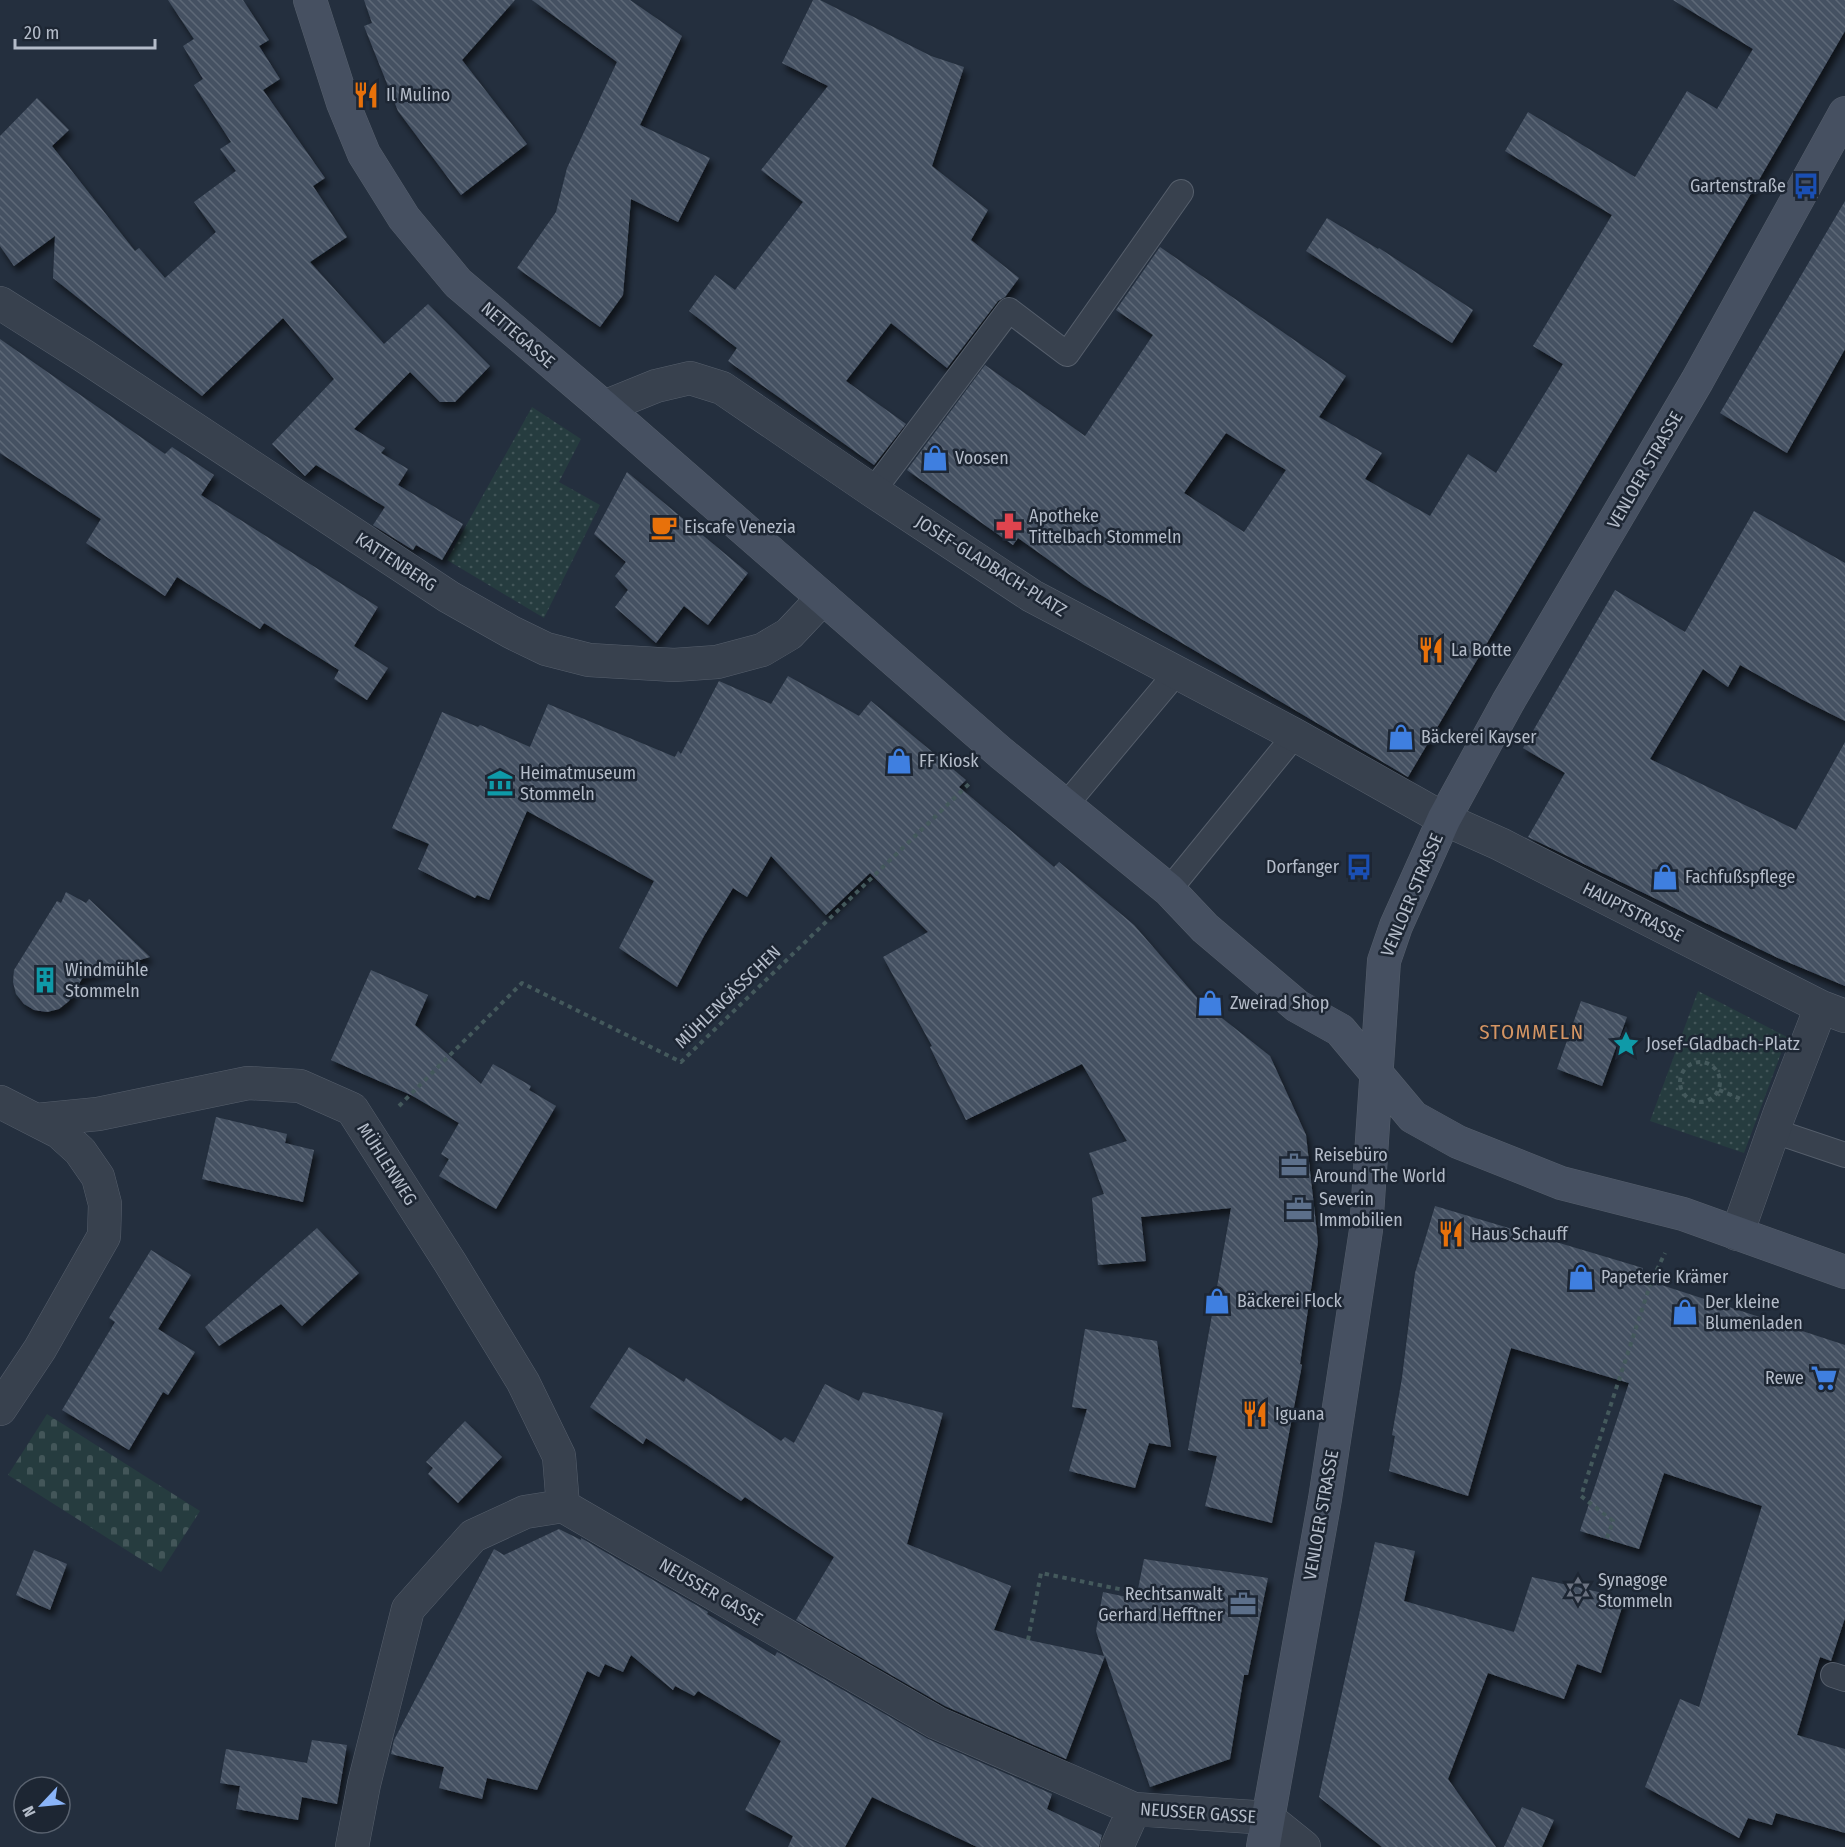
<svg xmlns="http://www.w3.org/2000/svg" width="1845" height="1847" viewBox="0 0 1845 1847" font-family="'Fira Sans Condensed',sans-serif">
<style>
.grass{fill:url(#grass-dots)}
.cemetery{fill:url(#cemetery-stones)}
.building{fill:url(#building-back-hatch);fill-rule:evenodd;filter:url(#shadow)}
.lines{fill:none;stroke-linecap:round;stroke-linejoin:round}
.lane-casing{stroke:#565f6c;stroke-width:26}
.street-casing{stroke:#565f6c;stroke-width:34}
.secondary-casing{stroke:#565f6c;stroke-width:34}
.path{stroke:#44595c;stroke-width:4;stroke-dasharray:4.5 4.5;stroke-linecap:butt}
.lane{stroke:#38414e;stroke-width:24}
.street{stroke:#38414e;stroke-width:33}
.secondary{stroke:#465061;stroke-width:33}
.labels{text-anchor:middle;stroke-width:5;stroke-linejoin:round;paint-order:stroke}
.poi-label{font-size:18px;fill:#b4bcc9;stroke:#1d2633;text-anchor:start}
.street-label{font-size:18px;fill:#b4bcc9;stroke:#1d2633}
.quarter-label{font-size:21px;letter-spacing:1.5px;fill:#d59563;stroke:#1d2633}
</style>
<defs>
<pattern id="grass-dots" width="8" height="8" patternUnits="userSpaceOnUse" patternTransform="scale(1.5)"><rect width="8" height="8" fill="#263c3f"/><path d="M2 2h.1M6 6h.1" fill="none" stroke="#435659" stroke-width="1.8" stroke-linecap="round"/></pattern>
<pattern id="cemetery-stones" width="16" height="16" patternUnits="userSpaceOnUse" patternTransform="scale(1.5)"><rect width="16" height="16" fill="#263c3f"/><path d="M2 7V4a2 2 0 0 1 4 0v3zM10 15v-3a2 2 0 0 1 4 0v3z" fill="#435659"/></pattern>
<pattern id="building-back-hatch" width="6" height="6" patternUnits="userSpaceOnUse" patternTransform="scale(1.5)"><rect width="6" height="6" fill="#455162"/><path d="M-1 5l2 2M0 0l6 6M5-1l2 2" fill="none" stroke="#5d6877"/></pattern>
<filter id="shadow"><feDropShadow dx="3.5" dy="6" stdDeviation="3" flood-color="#0009"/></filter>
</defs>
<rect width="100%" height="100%" fill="#242f3e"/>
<path class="grass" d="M532 407 581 439 559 482 600 505 544 618 447 560Z
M1698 991 1787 1037 1744 1153 1650 1121Z"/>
<path class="cemetery" d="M47 1414 200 1511 161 1572 8 1475Z"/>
<path class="building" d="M168 0H243L269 40 259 46 280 79 263 90 325 178 313 186 347 237 310 262 384 344 428 304 490 366 455 402H440L410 372 354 429 385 448 381 453 408 469 398 485 463 524 442 560 416 545 413 550 373 525 385 507 316 465 305 476 272 444 334 379 283 318 202 396 53 278 55 236 14 266 0 246V136L37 98 69 130 52 146 135 251 139 248 165 278 216 232 194 202 236 171 220 149 231 142 194 85 203 79 183 46 194 39Z
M364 0H515L462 60 527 144 461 195 398 111 364 26 372 23Z
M532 0H630L682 36 640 125 710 158 678 222 631 199 623 295 600 327 517 268 556 212 567 168 617 62Z
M813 0H820L931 56 964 67 932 166 988 210 971 240 1019 278 1005 297 998 301 947 368 891 323 846 381 906 424 874 465 728 361 737 348 689 311 715 275 735 290 803 202 761 170 828 86 782 63Z
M1673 0H1845V31L1704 275 1408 777 1084 585 1018 538 1013 545 907 470 985 365 1085 436 1153 335 1116 310 1160 247 1346 376 1319 417 1382 453 1365 479 1430 516 1468 454 1496 473 1563 364 1533 346 1612 215 1505 151 1528 112 1635 177 1687 91 1717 109 1753 49ZM1226 433 1286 470 1244 532 1184 493Z
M1845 201V349L1787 453 1720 413Z
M1327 218 1378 249 1379 248 1473 310 1452 343 1306 251Z
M0 339 165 454 172 447 214 475 201 495 378 607 354 646 388 668 367 700 334 679 339 670 264 623 260 629 177 577 165 596 86 543 101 519 0 453Z
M627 472 748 573 708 625 684 606 656 643 615 607 628 590 615 576 626 562 594 534Z
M1754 511 1845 563V721L1801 699 1740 665 1728 687 1703 669 1650 759 1796 830 1845 742V986L1778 958 1528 837 1565 773 1523 748 1615 590 1685 632Z
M788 676 859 716 871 701 966 780 959 787 1054 867 1059 862 1134 925 1199 1000 1270 1056 1306 1135 1318 1242 1300 1364 1302 1365 1272 1523 1205 1506 1217 1456 1188 1450 1231 1208 1141 1217 1146 1261 1098 1265 1092 1198 1104 1194 1089 1153 1127 1141 1082 1064 966 1120 930 1047 932 1046 883 957 928 932 870 873 826 915 771 856 747 897 733 888 704 936 677 987 619 948 654 881 527 811 489 900 477 895 475 898 418 869 429 844 392 828 442 712 478 727 480 725 530 747 548 704 675 757 678 751 681 754 719 681 771 704Z
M66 892 86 903 89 899 150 957 83 977 69 1001 59 1009 47 1012 34 1010 24 1004 16 994 13 982 14 970 57 901 61 903Z
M371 970 428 995 415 1025 481 1084 493 1064 531 1086 529 1090 556 1106 496 1209 439 1176 449 1159 441 1154 459 1123 411 1095 331 1060Z
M1581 1001 1627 1017 1602 1086 1557 1069Z
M216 1117 287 1134 285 1143 314 1150 303 1202 202 1179Z
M1435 1206 1643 1268 1640 1278 1845 1345V1618L1831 1661 1820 1657 1797 1735 1845 1749V1833L1776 1813 1772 1825 1748 1818 1739 1838 1645 1787 1680 1699 1699 1707 1762 1506 1664 1473 1639 1549 1580 1531 1629 1383 1511 1348 1468 1496 1389 1471 1395 1436 1392 1435 1402 1378 1415 1273Z
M317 1228 359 1273 302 1326 281 1304 219 1346 205 1327Z
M151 1250 191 1275 158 1329 195 1352 168 1395 163 1392 129 1450 62 1410 115 1322 109 1318Z
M1085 1329 1157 1341 1171 1447 1149 1443 1135 1488 1069 1471 1087 1409 1072 1407Z
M629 1347 684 1382 686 1378 781 1441 785 1437 794 1443 825 1384 859 1401 863 1392 943 1413 907 1544 1011 1586 994 1630 1033 1641 1104 1656 1096 1631 1103 1592 1136 1599 1144 1559 1268 1578 1248 1675H1244L1230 1759 1150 1787 1105 1656 1066 1759 945 1706 796 1620 834 1557 745 1497 741 1501 646 1438 643 1444 590 1407Z
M465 1421 502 1457 458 1503 428 1474 433 1468 426 1462Z
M559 1529 581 1540V1538L708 1612 707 1614 775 1656 777 1652 928 1739 1052 1794 1047 1809 1102 1835 1099 1847H977L872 1797 845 1847H788L793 1836 745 1810 781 1741 698 1691 694 1696 675 1686 673 1690 631 1655 623 1672 605 1664 599 1677 587 1671 537 1790 487 1778 482 1799 439 1788 444 1767 391 1754 394 1740 494 1549 504 1555Z
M1375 1542 1415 1551 1404 1601 1514 1632 1532 1577 1625 1598 1601 1673 1577 1664 1564 1699 1488 1673 1448 1779 1496 1847H1382L1319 1797Z
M34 1550 67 1564 50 1610 16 1595Z
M312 1740 347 1745 337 1804 302 1797 298 1820 236 1809 240 1786 220 1783 226 1749 307 1763Z
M1522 1807 1554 1820 1542 1847H1504Z"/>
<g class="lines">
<g class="lane-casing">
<path id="lane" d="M873 491 1009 310 1067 354 1181 192
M1065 806 1177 672
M1169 890 1295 735
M1774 1131 1845 1155
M1833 1675 1845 1679"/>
</g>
<g class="street-casing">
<path id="street" d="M0 303 84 356 449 597 511 632 546 649 589 660 674 665 717 662 762 650 789 634 823 598
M604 407 656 386 690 378 722 388 873 491 1032 596 1295 735 1444 819 1500 844 1821 1007 1845 1016
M0 1102 59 1132 80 1151 98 1177 105 1204 104 1236 40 1349 0 1409
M37 1120 98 1114 248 1083 300 1086 352 1109 451 1264 523 1382 559 1456 563 1506
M1737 1234 1779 1115 1821 1007
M352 1847 364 1784 408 1609 473 1536 525 1512 563 1506 937 1723 1134 1809 1268 1818 1304 1847
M1117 1847 1134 1809"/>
</g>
<g class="secondary-casing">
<path id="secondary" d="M310 0 343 103 364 154 404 218 458 283 604 407 1001 753 1169 890 1205 928 1297 1006 1340 1030 1413 1117 1458 1142 1561 1183 1683 1214 1845 1272
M1263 1847 1325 1499 1366 1230 1384 961 1396 926 1444 819 1508 702 1697 381 1845 113"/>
</g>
<path class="path" d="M1680 1082a20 20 0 1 1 40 0a20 20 0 1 1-40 0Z
M1719 1090 1741 1099
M399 1106 522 983 681 1062 972 781
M1607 1538 1613 1521 1581 1496 1651 1282 1665 1253
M1028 1640 1041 1573 1148 1595"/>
<use href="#lane" class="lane"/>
<use href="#street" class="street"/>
<use href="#secondary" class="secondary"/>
</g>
<defs>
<g id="restaurant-bare" transform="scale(2.07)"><path d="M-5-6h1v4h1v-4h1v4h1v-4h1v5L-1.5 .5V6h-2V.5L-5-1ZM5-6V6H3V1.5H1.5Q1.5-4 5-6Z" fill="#e8710a" stroke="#1d2633" stroke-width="2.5" paint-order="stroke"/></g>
<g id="bus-bare" transform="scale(2.07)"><path d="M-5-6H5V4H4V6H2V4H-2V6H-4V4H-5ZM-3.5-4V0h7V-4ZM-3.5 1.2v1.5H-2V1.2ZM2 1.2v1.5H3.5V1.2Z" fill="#1a4fb4" stroke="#1d2633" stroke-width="2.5" paint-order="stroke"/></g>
<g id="shop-bare" transform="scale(2.07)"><path d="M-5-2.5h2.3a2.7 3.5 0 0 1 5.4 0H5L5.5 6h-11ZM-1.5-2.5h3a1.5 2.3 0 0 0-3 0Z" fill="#3f7fe0" stroke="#1d2633" stroke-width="2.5" paint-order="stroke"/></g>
<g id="pharmacy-bare" transform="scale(2.07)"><path d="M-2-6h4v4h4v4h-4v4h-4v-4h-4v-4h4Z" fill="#e0444e" stroke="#1d2633" stroke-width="2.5" paint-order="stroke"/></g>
<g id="cafe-bare" transform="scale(2.07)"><path d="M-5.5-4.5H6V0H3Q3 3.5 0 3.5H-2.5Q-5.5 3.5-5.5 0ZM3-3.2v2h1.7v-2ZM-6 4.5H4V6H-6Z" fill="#e8710a" stroke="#1d2633" stroke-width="2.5" paint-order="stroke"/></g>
<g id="museum-bare" transform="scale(2.07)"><path d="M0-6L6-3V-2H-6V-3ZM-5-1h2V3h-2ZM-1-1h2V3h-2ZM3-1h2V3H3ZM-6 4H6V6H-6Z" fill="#0f9aa8" stroke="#1d2633" stroke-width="2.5" paint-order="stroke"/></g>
<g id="building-bare" transform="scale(2.07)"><path d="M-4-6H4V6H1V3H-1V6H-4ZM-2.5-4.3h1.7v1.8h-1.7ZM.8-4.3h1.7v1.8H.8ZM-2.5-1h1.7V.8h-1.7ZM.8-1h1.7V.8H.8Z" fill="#0f9aa8" stroke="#1d2633" stroke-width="2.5" paint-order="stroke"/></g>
<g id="sight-bare" transform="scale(2.07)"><path d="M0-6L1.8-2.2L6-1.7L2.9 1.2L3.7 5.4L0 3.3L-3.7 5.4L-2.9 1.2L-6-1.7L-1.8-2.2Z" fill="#0f9aa8" stroke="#1d2633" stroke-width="2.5" paint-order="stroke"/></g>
<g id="office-bare" transform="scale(2.07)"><path d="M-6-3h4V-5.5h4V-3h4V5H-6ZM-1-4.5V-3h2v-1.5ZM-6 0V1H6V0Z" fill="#5c6f8a" stroke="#1d2633" stroke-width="2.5" paint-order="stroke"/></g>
<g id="supermarket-bare" transform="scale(2.07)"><path d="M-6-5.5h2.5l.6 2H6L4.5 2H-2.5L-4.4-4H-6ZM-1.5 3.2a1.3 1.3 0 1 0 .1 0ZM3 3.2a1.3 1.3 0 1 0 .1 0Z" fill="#3f7fe0" stroke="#1d2633" stroke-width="2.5" paint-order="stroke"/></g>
<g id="synagogue-bare" transform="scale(2.07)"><path d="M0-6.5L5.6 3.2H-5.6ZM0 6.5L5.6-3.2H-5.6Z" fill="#6b7280" stroke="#1d2633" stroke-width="2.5" paint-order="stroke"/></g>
</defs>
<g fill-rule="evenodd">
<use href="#restaurant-bare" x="366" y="95"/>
<use href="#bus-bare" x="1806" y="186"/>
<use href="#shop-bare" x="935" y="458"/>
<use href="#pharmacy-bare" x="1009" y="526"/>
<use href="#cafe-bare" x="664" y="527"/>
<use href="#restaurant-bare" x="1431" y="650"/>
<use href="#shop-bare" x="1401" y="737"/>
<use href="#shop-bare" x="899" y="761"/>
<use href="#museum-bare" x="500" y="783"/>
<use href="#bus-bare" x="1359" y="867"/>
<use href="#shop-bare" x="1665" y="877"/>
<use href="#building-bare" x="45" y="980"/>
<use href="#shop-bare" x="1210" y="1003"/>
<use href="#sight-bare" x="1626" y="1044"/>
<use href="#office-bare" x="1294" y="1165"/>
<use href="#office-bare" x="1299" y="1209"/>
<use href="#restaurant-bare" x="1451" y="1234"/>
<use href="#shop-bare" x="1581" y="1277"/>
<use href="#shop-bare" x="1217" y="1301"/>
<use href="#shop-bare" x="1685" y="1312"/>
<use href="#supermarket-bare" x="1824" y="1378"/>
<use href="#restaurant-bare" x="1255" y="1414"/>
<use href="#synagogue-bare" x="1578" y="1590"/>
<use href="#office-bare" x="1243" y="1604"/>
</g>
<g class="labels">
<g class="poi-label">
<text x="386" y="101">Il Mulino</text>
<text x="1786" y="192" text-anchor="end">Gartenstraße</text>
<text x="955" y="464">Voosen</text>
<text x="1029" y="522">Apotheke<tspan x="1029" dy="21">Tittelbach Stommeln</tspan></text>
<text x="684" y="533">Eiscafe Venezia</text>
<text x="1451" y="656">La Botte</text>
<text x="1421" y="743">Bäckerei Kayser</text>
<text x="919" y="767">FF Kiosk</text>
<text x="520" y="779">Heimatmuseum<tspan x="520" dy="21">Stommeln</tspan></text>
<text x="1339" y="873" text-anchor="end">Dorfanger</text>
<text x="1685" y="883">Fachfußspflege</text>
<text x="65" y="976">Windmühle<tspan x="65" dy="21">Stommeln</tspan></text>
<text x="1230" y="1009">Zweirad Shop</text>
<text x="1646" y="1050">Josef-Gladbach-Platz</text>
<text x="1314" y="1161">Reisebüro<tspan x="1314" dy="21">Around The World</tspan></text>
<text x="1319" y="1205">Severin<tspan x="1319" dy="21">Immobilien</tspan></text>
<text x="1471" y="1240">Haus Schauff</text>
<text x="1601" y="1283">Papeterie Krämer</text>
<text x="1237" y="1307">Bäckerei Flock</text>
<text x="1705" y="1308">Der kleine<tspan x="1705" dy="21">Blumenladen</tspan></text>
<text x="1804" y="1384" text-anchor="end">Rewe</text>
<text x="1275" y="1420">Iguana</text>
<text x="1598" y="1586">Synagoge<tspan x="1598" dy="21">Stommeln</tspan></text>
<text x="1223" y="1600" text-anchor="end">Rechtsanwalt<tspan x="1223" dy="21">Gerhard Hefftner</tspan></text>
</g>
<g class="street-label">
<text transform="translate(518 335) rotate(41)" y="6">NETTEGASSE</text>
<text transform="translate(1645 470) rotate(-60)" y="6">VENLOER STRASSE</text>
<text transform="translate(396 562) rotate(33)" y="6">KATTENBERG</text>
<text transform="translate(991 566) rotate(32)" y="6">JOSEF-GLADBACH-PLATZ</text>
<text transform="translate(1412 895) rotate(-67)" y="6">VENLOER STRASSE</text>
<text transform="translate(1633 912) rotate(27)" y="6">HAUPTSTRASSE</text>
<text transform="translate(728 997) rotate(-44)" y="6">MÜHLENGÄSSCHEN</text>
<text transform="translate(387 1164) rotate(57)" y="6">MÜHLENWEG</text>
<text transform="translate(1321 1515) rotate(-80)" y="6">VENLOER STRASSE</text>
<text transform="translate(711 1592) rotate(30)" y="6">NEUSSER GASSE</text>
<text transform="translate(1198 1813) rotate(4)" y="6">NEUSSER GASSE</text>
</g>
<g class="quarter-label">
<text x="1532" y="1039">STOMMELN</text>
</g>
</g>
<g transform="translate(42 1805) rotate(244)"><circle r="28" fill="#1d2633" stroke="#59626f" stroke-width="1.5"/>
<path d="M0-4.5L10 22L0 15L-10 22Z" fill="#8ab4f8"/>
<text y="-9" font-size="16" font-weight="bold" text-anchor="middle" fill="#b4bcc9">N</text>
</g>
<path d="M15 39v9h140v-9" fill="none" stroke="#b4bcc9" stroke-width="3"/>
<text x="24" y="39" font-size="18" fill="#b4bcc9" stroke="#1d2633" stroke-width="4.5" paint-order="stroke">20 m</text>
</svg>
